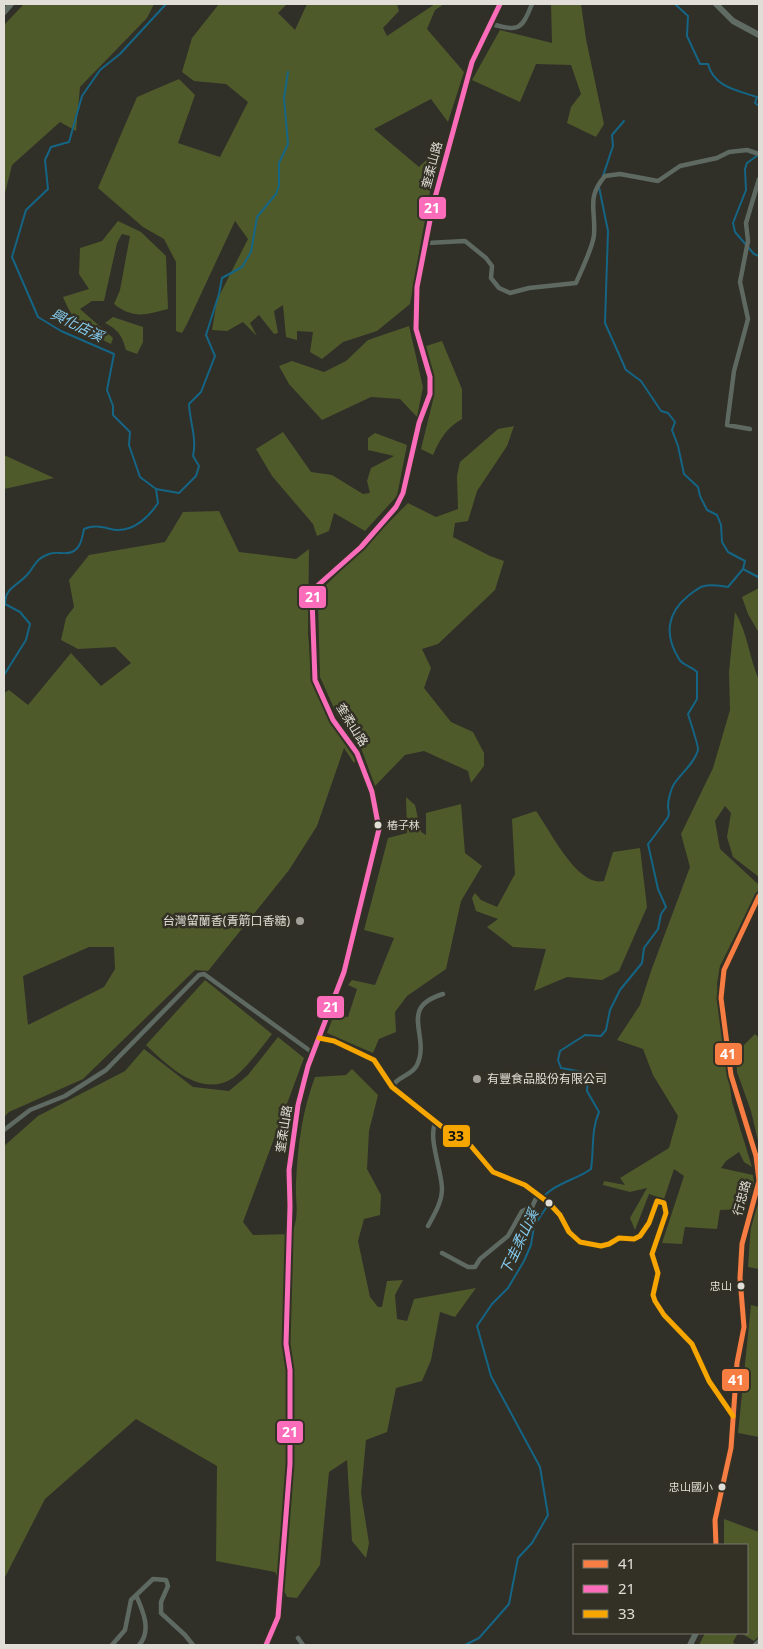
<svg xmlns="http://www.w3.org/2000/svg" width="763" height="1649" viewBox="0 0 763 1649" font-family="'Noto Sans','Noto Sans TC',sans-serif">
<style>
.green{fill:#4f5a2b;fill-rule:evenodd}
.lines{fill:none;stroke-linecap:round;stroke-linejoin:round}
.stream{stroke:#156585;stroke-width:2}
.street{stroke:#5e6962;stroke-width:4.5}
.secondary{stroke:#5f6b63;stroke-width:6}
.bus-1-casing{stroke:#333125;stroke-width:9}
.bus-2-casing{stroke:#333125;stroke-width:9}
.bus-3-casing{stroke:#333125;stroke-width:9}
.bus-1{stroke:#f77d43;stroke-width:5}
.bus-2{stroke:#fb6dba;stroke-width:5}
.bus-3{stroke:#f7a600;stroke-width:5}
.bus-dot{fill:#e0ded6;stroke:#333125;stroke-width:2}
.poi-dot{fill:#a2a199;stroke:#333125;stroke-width:2}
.labels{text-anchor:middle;stroke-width:5;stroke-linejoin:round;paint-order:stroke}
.bus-label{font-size:11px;fill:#e0ded6;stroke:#333125;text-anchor:end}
.street-label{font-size:12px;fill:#e0ded6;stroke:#333125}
.poi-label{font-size:12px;fill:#e0ded6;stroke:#333125;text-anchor:end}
.water-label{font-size:14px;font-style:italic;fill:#85cdf3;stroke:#333125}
.line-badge{stroke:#333125;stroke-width:2}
.badge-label{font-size:14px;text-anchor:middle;font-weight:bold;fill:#fff}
.pale-badge-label{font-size:14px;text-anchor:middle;font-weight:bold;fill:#111}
</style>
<rect width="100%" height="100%" fill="#302f28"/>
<path class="green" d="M24 4H154L147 18 80 87 76 131 60 122 12 165 4 197V25Z
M219 4H287L278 13 295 30 307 4H397L399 11 383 28 387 36 435 4H444L435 10 427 29 464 72 448 122 431 99 374 129 419 167 443 144 431 186 410 304 377 331 343 342 322 359 310 352 313 332 297 331V340L286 337 283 305 274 311 278 333 274 334 259 315 250 323 257 336 243 322 227 331 212 330 217 300 248 239 235 221 187 324 182 333 176 331V262L164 239 143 227 98 188 137 97 179 79 195 95 178 143 220 157 248 102 226 84 194 81 182 72 192 38Z
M551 4H581L586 39 604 124 596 137 567 123 571 107 581 94 571 65 536 64 520 102 472 80 500 30 552 43Z
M118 221 141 232 166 256 168 309C145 315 133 319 114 304L120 290 130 236 122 234 117 243 104 301H92L80 309 113 338 111 344C85 331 74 324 63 297L89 289 79 274 80 248 102 241Z
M113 317 143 327V342L137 354 126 350C122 335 118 330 105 323Z
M409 326 423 387 417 417 400 399 371 397 322 420 289 384 279 366 292 361 324 372 346 361 368 340Z
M442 341 462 389V419C446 428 440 439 433 455L421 449 434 396V375L426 346Z
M514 426 507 446 477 491 468 521 455 523 453 537 490 556 504 561 495 590 438 644 422 649 431 668 424 688 451 722 473 732 484 753V766L471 783 468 771 424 751 405 755 375 786 357 737 337 715 320 677 318 605 326 585 408 503 436 517 458 509 457 476 460 462 498 429Z
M283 432 311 472 332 475 363 494 370 493 367 481 371 468 394 456 368 450V438L375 433 407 445 397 496 365 531 334 513 329 531 317 536 313 524 272 476 256 449Z
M4 455 54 478 4 489Z
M219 511 239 552 296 559 309 549 308 633 312 680 340 737 356 760 354 763 344 748 317 826 289 870 208 971 195 970 83 1079 9 1112 4 1117V693L9 690 28 705 71 653 101 686 131 663 115 647 78 649 61 640 66 618 74 607 69 580 89 555 165 542 183 512ZM89 947H114L115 969 104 987 28 1025 23 976Z
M759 588V633L748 614 742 597Z
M735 612C748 633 749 658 759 680V877L733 857 727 837 731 813 725 806 715 821 720 849 759 885V888L720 966 717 984 732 1102 752 1167 744 1162 739 1152 726 1161 721 1168 753 1175 754 1183 744 1209 720 1210 717 1229 685 1227 682 1244 662 1243 684 1176 674 1169 664 1199 649 1194 635 1230 630 1218 647 1188 630 1192 603 1185 604 1181 625 1185 620 1178 669 1148 678 1116 653 1075 643 1049 617 1040 640 1005 651 971 690 867 681 834 713 768 730 710 729 672Z
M406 797 415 805 421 832 426 835V813L461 804 465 853 482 866 461 901 446 969 407 996 395 1012 396 1032 379 1039 373 1053 327 1033 334 1015 348 1017 357 989 348 985 352 980 375 985 394 938 364 930 388 838 407 833Z
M536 811C550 830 577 887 604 881L613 852 640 848 647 907 619 971 602 980 567 977 534 991 546 949 513 947 487 927 498 919 476 911 472 898 475 893 481 900 497 907 515 874 512 819Z
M205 980 272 1034C260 1049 248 1067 233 1078 201 1099 167 1065 146 1045Z
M755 1034 759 1038V1145L751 1111 737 1072 736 1053Z
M278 1037 304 1058 243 1222 253 1235 292 1234C300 1211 295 1205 296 1182 298 1144 302 1112 315 1077L346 1075 352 1069 378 1095 369 1131 367 1169 381 1195 380 1215 364 1219 358 1241 370 1297 378 1307H382L387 1281 403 1280 395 1295 397 1319 407 1321 414 1299 476 1288 455 1317 440 1312 431 1360 422 1381 396 1388 387 1432 366 1440 361 1493 369 1543 366 1558 352 1541 347 1460 329 1472 320 1565 297 1598 287 1597 275 1572 216 1561 217 1466 136 1419 45 1499 4 1579V1146L38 1116 125 1071 144 1049 193 1087 229 1091 248 1075Z
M759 1202V1269L748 1267 751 1223Z
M751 1305 759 1307V1437L738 1433Z
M724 1519 759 1532V1636L754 1641 741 1633H747V1545H724Z
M705 1633H738L733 1642 736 1645H699Z"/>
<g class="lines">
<path class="stream" d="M675 4 688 16 687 36 700 64H708C714 87 736 90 757 97L755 103 759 106
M758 155 747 163 745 169 746 190 733 223 735 232 754 254 759 256
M603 176 613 146 612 135 624 121
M599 187 608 231 605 323 626 370 641 381 661 411 668 413 675 422 672 430 678 446 684 474 698 487 700 496 707 510 717 515 721 525 722 542 728 552 745 561 743 569
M156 489 179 493 196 476 199 466 193 456C197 438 190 423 189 404L201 392 215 356 206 335 219 294 222 278 242 267 251 252 257 217 276 194 279 186V163L288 144 284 98 288 72
M4 675 26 640 30 624 20 612 5 604C5 588 17 586 27 575 36 565 35 559 49 554 56 551 65 555 72 552 81 548 82 538 84 529 96 524 104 528 116 530 134 531 149 517 158 503L156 489 140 477 129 445 130 432 113 415V406L107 390 114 354 61 331 38 317 12 257 26 210 48 189 45 160 51 147 69 142 82 96 100 70 120 54 166 4
M465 1645 479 1638 509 1604 518 1558 532 1543 548 1515 540 1467 491 1376 477 1326 492 1304 508 1288 524 1261 531 1245 534 1226 546 1208 545 1195C558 1182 576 1180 591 1169 594 1149 591 1130 599 1112L587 1091 588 1077 583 1072 561 1068 558 1060 560 1051 585 1035 601 1036 606 1030 610 1010 620 990 642 963 644 948 658 929 661 914 666 907 658 889 648 844C650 842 667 819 668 817 670 812 668 810 668 806 668 800 671 789 674 784 682 772 694 764 698 750 699 747 690 721 688 714L697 699V672C692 666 683 666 679 659 664 635 667 613 688 596 692 593 699 587 704 586 711 584 721 586 728 587L743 569 758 577 759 575"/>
<path class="street" d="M491 24C519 31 521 31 532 4
M427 243 465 241 486 258 492 266 491 278 499 288 510 293 529 288 576 283C581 271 593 247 594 235 596 209 586 198 605 176L620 174 658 181 680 166 717 158 729 152 747 150 759 154
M750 429 727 425 734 371 748 319 740 282 748 241 746 223 759 179
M319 1038 334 1041 374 1060 392 1087 441 1126 471 1146 493 1172 525 1185 549 1203 560 1215 569 1232 580 1242 601 1246 609 1244 619 1238 634 1239 640 1236 649 1223 657 1201 664 1203 666 1213 652 1254 658 1273 653 1295 655 1301 664 1315 692 1344 709 1381 733 1416
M392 1087C397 1076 412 1076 417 1065 431 1035 397 1008 443 994
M4 1130 30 1110 65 1096 106 1070 199 975 204 974 313 1053
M428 1226C434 1215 442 1202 442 1189 442 1171 427 1136 436 1122
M442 1253 468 1267H475L480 1259 508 1236 522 1211 532 1207 538 1194
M136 1595C143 1611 152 1631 139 1645
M298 1638 303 1645
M112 1645 125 1630 131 1600 153 1579 166 1580 168 1586 161 1602V1613L185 1635 193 1645
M755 1645 759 1641"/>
<path class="secondary" d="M716 4 733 21 759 35
M4 12 11 4
M716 1545 715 1520 731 1448 737 1363 744 1327 740 1278 742 1244 759 1181 756 1156 731 1075 721 998 724 970 759 896
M266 1645 278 1617 290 1464V1370L286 1344 290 1206 289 1170 298 1105 308 1066 344 972 379 829 372 792 357 753 333 720 315 680 312 599 316 587 361 547 396 507 403 493 419 423 430 394V377L416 329 417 287 433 205 472 62 500 4
M690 1645 696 1633"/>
<g class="bus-1-casing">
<path id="bus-1" d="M716 1545 715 1520 731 1448 737 1363 744 1327 740 1278 742 1244 759 1181 756 1156 731 1075 721 998 724 970 759 896"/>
</g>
<g class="bus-2-casing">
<path id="bus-2" d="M266 1645 278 1617 290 1464V1370L286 1344 290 1206 289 1170 298 1105 308 1066 344 972 379 829 372 792 357 753 333 720 315 680 312 599 316 587 361 547 396 507 403 493 419 423 430 394V377L416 329 417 287 433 205 472 62 500 4"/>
</g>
<g class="bus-3-casing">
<path id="bus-3" d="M319 1038 334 1041 374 1060 392 1087 441 1126 471 1146 493 1172 525 1185 549 1203 560 1215 569 1232 580 1242 601 1246 609 1244 619 1238 634 1239 640 1236 649 1223 657 1201 664 1203 666 1213 652 1254 658 1273 653 1295 655 1301 664 1315 692 1344 709 1381 733 1416"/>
</g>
<use href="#bus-1" class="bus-1"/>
<use href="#bus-2" class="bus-2"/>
<use href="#bus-3" class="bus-3"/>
</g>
<g class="bus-dot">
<circle cx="378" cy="825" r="4.5"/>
<circle cx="549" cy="1203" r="4.5"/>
<circle cx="741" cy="1286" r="4.5"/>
<circle cx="722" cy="1487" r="4.5"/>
</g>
<g class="poi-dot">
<circle cx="300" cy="921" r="5"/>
<circle cx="477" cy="1079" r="5"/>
</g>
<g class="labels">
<g class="bus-label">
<text x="387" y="829" text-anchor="start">樁子林</text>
<text x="732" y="1290">忠山</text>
<text x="713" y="1491">忠山國小</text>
</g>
<g class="street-label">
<text transform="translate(432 165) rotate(-75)" y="4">奎柔山路</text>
<text transform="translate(352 725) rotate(58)" y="4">奎柔山路</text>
<text transform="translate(284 1129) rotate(-81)" y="4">奎柔山路</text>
<text transform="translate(742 1198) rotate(-75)" y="4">行忠路</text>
</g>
<g class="poi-label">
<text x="290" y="925">台灣留蘭香(青箭口香糖)</text>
<text x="487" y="1083" text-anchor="start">有豐食品股份有限公司</text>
</g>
<g class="water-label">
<text transform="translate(77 325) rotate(26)" y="5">興化店溪</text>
<text transform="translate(519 1242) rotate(-65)" y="5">下圭柔山溪</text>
</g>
</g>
<g class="line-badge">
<rect x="418" y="196" width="29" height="24" rx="5" fill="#fb6dba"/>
<rect x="298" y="585" width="29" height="24" rx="5" fill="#fb6dba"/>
<rect x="316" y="995" width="29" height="24" rx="5" fill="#fb6dba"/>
<rect x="714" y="1042" width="29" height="24" rx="5" fill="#f77d43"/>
<rect x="442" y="1124" width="29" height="24" rx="5" fill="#f7a600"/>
<rect x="721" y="1368" width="29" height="24" rx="5" fill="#f77d43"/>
<rect x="276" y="1420" width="28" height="24" rx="5" fill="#fb6dba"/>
</g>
<g class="badge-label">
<text x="432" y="213">21</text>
<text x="313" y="602">21</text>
<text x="331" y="1012">21</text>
<text x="728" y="1059">41</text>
<text x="736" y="1385">41</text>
<text x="290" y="1437">21</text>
</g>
<g class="pale-badge-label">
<text x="456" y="1141">33</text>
</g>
<rect width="763" height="1649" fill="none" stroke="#e0ded6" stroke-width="10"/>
<rect x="573" y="1544" width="175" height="90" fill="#333125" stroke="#78766c"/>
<rect x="583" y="1560" width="25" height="8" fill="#f77d43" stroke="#78766c"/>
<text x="618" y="1569" font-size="15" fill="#e0ded6">41</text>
<rect x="583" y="1585" width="25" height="8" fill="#fb6dba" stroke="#78766c"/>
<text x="618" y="1594" font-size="15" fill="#e0ded6">21</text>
<rect x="583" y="1610" width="25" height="8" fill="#f7a600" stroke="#78766c"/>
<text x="618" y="1619" font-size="15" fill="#e0ded6">33</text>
</svg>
